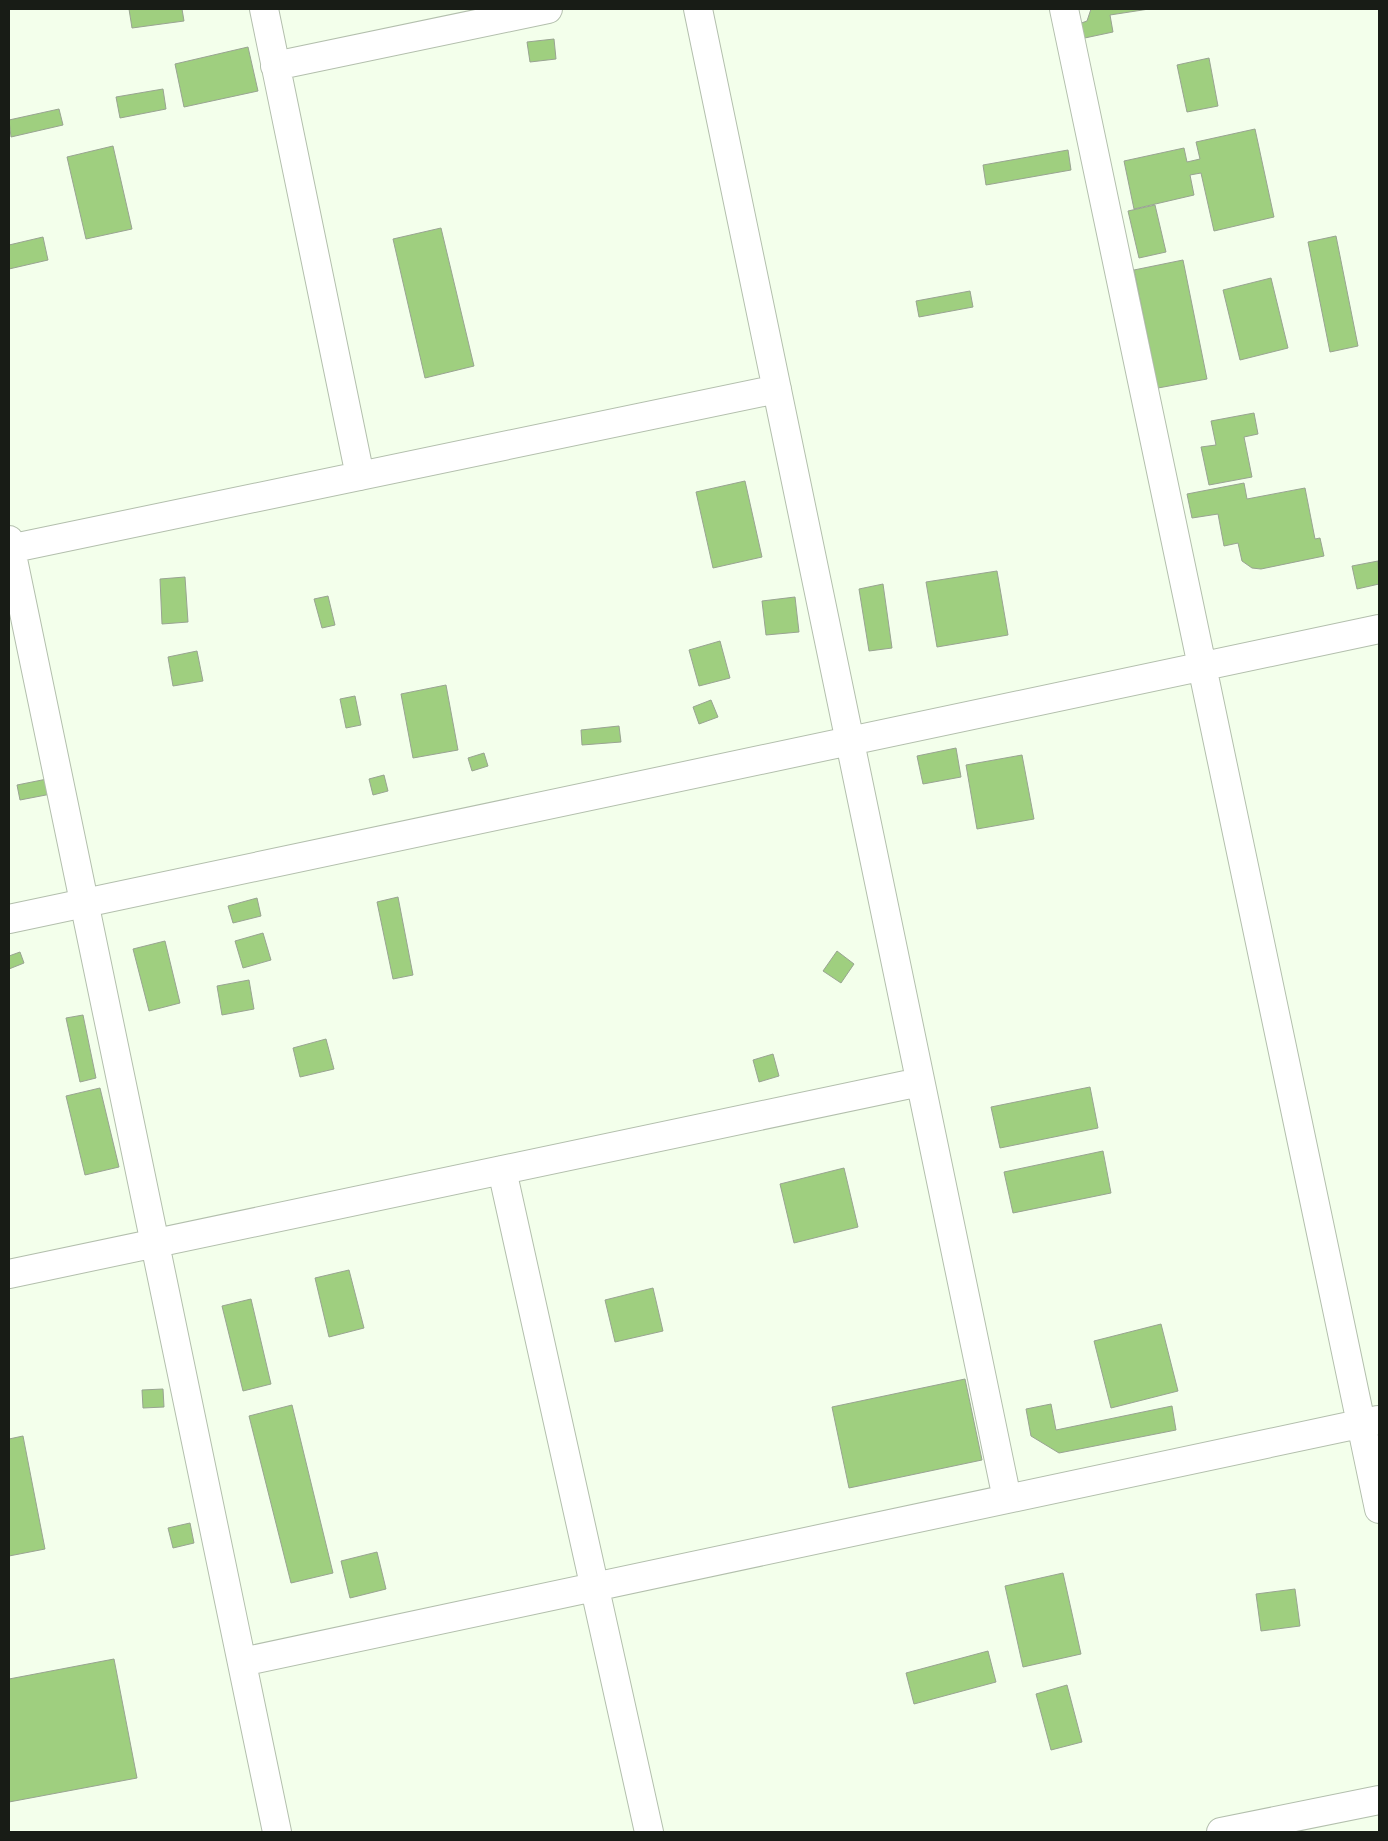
<svg xmlns="http://www.w3.org/2000/svg" width="1388" height="1841" viewBox="0 0 1388 1841" font-family="'DejaVu Sans',sans-serif">
<style>
.building{fill:#9fcf7f;stroke:#99a492}
.lines{fill:none;stroke-linecap:round;stroke-linejoin:round}
.minor-casing{stroke:#b3bfad;stroke-width:30}
.minor{stroke:#fff;stroke-width:28}
</style>
<rect width="100%" height="100%" fill="#f3ffeb"/>
<path class="building" d="M129 9H182L184 21 132 28Z
M1091 9H1149L1110 15 1113 32 1080 39 1076 25 1087 21Z
M554 39 556 59 530 62 527 42Z
M248 47 258 91 184 107 175 64Z
M1209 58 1218 106 1187 112 1177 65Z
M163 89 166 109 120 118 116 97Z
M59 109 63 125 11 137 9 120Z
M1255 129 1274 217 1214 231 1201 173 1190 175 1194 195 1134 209 1124 161 1184 148 1187 162 1200 159 1196 142Z
M113 146 132 229 86 239 67 157Z
M1068 150 1071 170 986 185 983 165Z
M1155 205 1166 252 1139 258 1128 211Z
M441 228 474 366 425 378 393 239Z
M1336 236 1358 346 1330 352 1308 242Z
M43 237 48 260 9 269V245Z
M1183 260 1207 379 1158 388 1134 270Z
M1271 278 1288 348 1240 360 1223 290Z
M970 291 973 307 919 317 916 301Z
M1254 413 1258 434 1244 437 1252 477 1209 485 1201 447 1216 445 1211 421Z
M745 481 762 557 713 568 696 492Z
M1244 483 1247 499 1305 488 1315 539 1320 538 1324 556 1261 569 1252 568 1242 561 1238 543 1224 546 1218 514 1192 518 1187 494Z
M1378 561 1379 584 1357 589 1352 566Z
M997 571 1008 635 937 647 926 582Z
M185 577 188 622 162 624 160 579Z
M883 584 892 648 869 651 859 589Z
M328 596 335 625 322 628 314 599Z
M795 597 799 632 766 635 762 601Z
M720 641 730 678 699 686 689 650Z
M197 651 203 681 173 686 168 657Z
M446 685 458 750 413 758 401 694Z
M355 696 361 725 346 728 340 699Z
M711 700 718 717 699 724 693 707Z
M619 726 621 742 582 745 581 730Z
M956 748 961 777 923 784 917 756Z
M484 753 488 766 472 771 468 758Z
M1022 755 1034 819 977 829 966 765Z
M384 775 388 791 373 795 369 779Z
M47 779 51 794 20 800 17 785Z
M398 897 413 975 393 979 377 902Z
M257 898 261 916 233 923 228 906Z
M263 933 271 960 243 968 235 941Z
M165 941 180 1003 149 1011 133 949Z
M837 951 854 964 841 983 823 971Z
M20 952 24 963 9 969V956Z
M249 980 254 1009 222 1015 217 986Z
M83 1015 96 1078 80 1082 66 1018Z
M326 1039 334 1069 300 1077 293 1048Z
M773 1054 779 1076 759 1082 753 1060Z
M1090 1087 1098 1128 1000 1148 991 1107Z
M100 1088 119 1167 85 1175 66 1096Z
M1103 1151 1111 1193 1013 1213 1004 1172Z
M844 1168 858 1227 794 1243 780 1184Z
M349 1270 364 1328 329 1337 315 1278Z
M653 1288 663 1331 615 1342 605 1300Z
M251 1299 271 1384 243 1391 222 1306Z
M1161 1324 1178 1391 1111 1408 1094 1341Z
M965 1379 982 1460 849 1488 832 1407Z
M163 1389 164 1407 143 1408 142 1390Z
M1051 1404 1056 1430 1172 1406 1176 1430 1059 1453 1031 1436 1026 1409Z
M292 1405 333 1573 291 1583 249 1416Z
M23 1436 45 1549 9 1556V1439Z
M190 1523 194 1543 173 1548 168 1528Z
M377 1552 386 1589 350 1598 341 1561Z
M1063 1573 1081 1654 1023 1667 1005 1586Z
M1295 1589 1300 1626 1261 1631 1256 1594Z
M988 1651 996 1682 914 1704 906 1673Z
M114 1659 137 1778 9 1802V1679Z
M1067 1685 1082 1742 1051 1750 1036 1694Z"/>
<g class="lines">
<g class="minor-casing">
<path id="minor" d="M264 9 360 476
M698 9 1007 1499
M1064 9 1379 1509
M275 66 548 9
M9 540 277 1832
M9 549 777 389
M9 919 1379 629
M502 1170 649 1832
M9 1274 920 1082
M242 1662 1378 1420
M1221 1832 1379 1800"/>
</g>
<use href="#minor" class="minor"/>
</g>
<rect width="1388" height="1841" fill="none" stroke="#181c16" stroke-width="20"/>
</svg>
